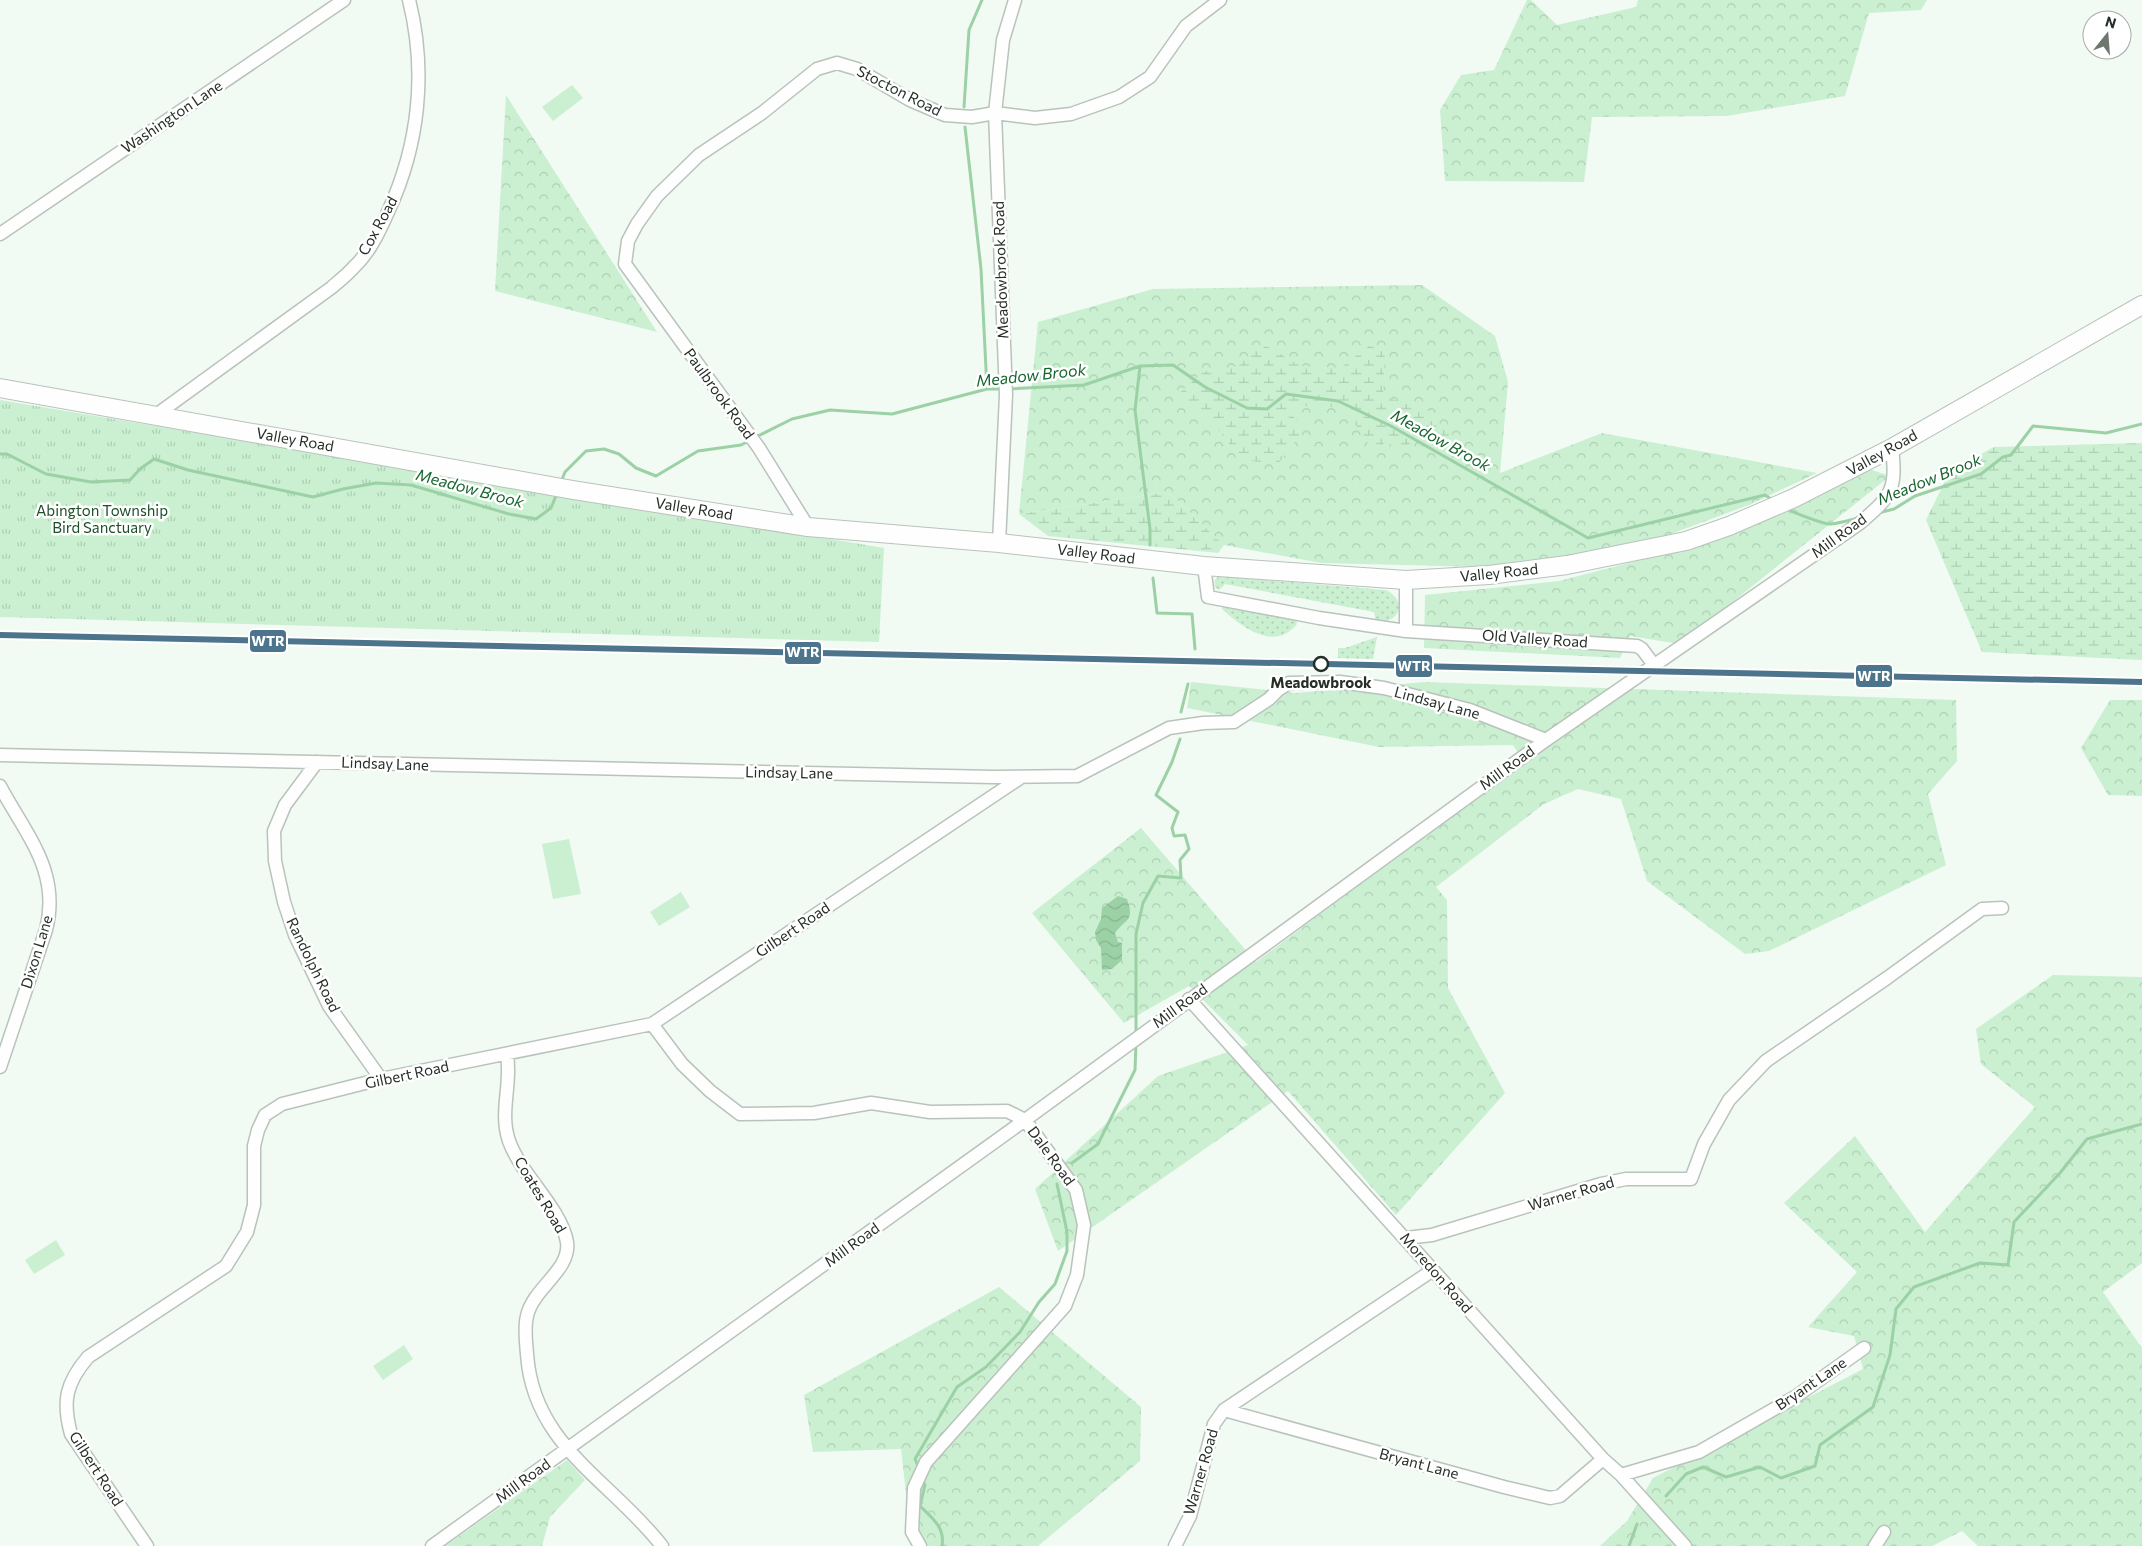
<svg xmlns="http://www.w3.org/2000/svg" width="2142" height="1546" viewBox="0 0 2142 1546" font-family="Commissioner,sans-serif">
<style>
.grass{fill:url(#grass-dots)}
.forest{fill:url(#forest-crowns)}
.wetland{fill:url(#wetland-marsh)}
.park{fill:url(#park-tufts)}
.pitch{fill:#caf0d1}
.water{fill:url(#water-waves)}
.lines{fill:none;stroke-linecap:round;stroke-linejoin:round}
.stream{stroke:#9cd1a6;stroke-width:3}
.street-casing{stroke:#bac2bc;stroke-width:15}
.secondary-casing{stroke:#bac2bc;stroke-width:20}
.street{stroke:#fdfefd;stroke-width:12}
.secondary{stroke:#fdfefd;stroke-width:18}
.rail-1-casing{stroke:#fff;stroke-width:10}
.rail-1{stroke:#4c748c;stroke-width:6}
.stop-dot{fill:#fff;stroke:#262f27;stroke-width:2.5}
.labels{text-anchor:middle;stroke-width:5;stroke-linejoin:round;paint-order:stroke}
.street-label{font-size:15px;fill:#262f27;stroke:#fff}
.park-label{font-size:15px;fill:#1b4f28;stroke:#fff}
.stop-label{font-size:15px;font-weight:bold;fill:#262f27;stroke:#fff}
.water-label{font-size:16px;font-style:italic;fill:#16652e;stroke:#fff}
.line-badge{stroke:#fff;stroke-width:2}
.badge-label{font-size:14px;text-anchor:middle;font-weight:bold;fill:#fff}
</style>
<defs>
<pattern id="grass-dots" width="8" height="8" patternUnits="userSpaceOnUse" patternTransform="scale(1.25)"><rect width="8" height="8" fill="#caf0d1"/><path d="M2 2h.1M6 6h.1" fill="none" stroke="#adceb3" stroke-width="1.8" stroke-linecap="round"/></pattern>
<pattern id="forest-crowns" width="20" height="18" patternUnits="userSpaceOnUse" patternTransform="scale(1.25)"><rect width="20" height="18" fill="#caf0d1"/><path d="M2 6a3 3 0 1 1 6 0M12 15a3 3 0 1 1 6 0" fill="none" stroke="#adceb3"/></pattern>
<pattern id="wetland-marsh" width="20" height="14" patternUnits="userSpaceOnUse" patternTransform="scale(1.25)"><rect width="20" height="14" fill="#caf0d1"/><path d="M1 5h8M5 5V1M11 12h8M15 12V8" fill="none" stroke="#adceb3"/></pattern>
<pattern id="park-tufts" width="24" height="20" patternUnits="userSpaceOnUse" patternTransform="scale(1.25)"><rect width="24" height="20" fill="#caf0d1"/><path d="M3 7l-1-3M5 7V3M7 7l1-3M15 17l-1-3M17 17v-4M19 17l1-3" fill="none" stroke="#adceb3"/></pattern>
<pattern id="water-waves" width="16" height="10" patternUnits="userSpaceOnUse" patternTransform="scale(1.25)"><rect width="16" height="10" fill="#9cd1a6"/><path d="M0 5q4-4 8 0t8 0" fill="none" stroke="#86b48f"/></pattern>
</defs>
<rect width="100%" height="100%" fill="#f2faf4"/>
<path class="grass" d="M1220 576 1386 590C1408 601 1400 624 1376 622L1374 612 1225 584 1219 590 1215 587C1214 581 1214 579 1220 576Z
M1223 605 1296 620 1297 624C1275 652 1243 628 1222 609Z
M1377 637 1373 659 1338 658V648H1345Z"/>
<path class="forest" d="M1527 0H1531L1557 25 1636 7 1638 0H1927L1921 10 1869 13 1845 96 1726 116 1592 117 1584 182 1445 181 1440 110 1461 75 1494 70Z
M506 95 657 332 495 291Z
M1422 285 1495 336 1508 382 1500 473 1602 433 1817 473 1749 505 1660 538 1555 561 1483 567 1321 563 1224 545 1168 492 1019 514 1038 322 1153 289Z
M1863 467 1890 476 1680 644 1630 636 1620 658 1424 648 1425 595 1559 581 1694 546Z
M1191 682 1295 693 1425 682 1956 700 1957 761 1928 794 1946 865 1769 951 1745 954 1647 881 1621 799 1578 789 1544 804 1436 887 1447 900 1448 988 1505 1093 1396 1215 1288 1091 1058 1251 1035 1189 1158 1076 1248 1045 1189 986 1124 1023 1032 913 1141 828 1256 962 1524 761 1513 745 1379 747 1187 708Z
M2110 700H2142V796L2108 795 2081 748Z
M2053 975 2142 977V1263L2103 1292 2142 1348V1546H1978L1962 1531 1932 1546H1600L1627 1521 1653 1478 1863 1369 1854 1336 1808 1327 1857 1272 1784 1203 1855 1136 1925 1232 2035 1107 1981 1064 1976 1029Z
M999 1287 1141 1407 1140 1461 1038 1546H912L901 1449 813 1452 804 1395Z
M567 1460 585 1480 550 1517 542 1546H445Z"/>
<path class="wetland" d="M1263 344 1301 366 1340 368 1369 346 1385 347 1383 396 1428 411 1468 454 1465 458 1421 431 1403 451 1386 442 1373 451 1359 429 1340 407 1304 406 1288 410 1304 430 1278 464 1242 460 1211 421 1175 397 1203 372 1238 366Z
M2142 443V660L1982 652 1926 520 1950 471 1994 447Z
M1168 492 1224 545 1218 553 1048 536 1019 514Z"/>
<path class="park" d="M0 400 884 548 879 642 0 617Z"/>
<path class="pitch" d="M572 85 583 98 553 121 542 107Z
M569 839 581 894 553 899 542 844Z
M681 892 690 907 659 926 650 912Z
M56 1240 65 1255 34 1274 25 1260Z
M404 1345 413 1359 383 1380 373 1366Z"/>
<path class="water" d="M1118 896 1127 899C1135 922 1126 918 1115 933L1118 942 1122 943V960L1112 969 1102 970 1101 948 1096 940 1095 932 1101 919 1102 908Z"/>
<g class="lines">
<path class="stream" d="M964 107 969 30 982 0
M965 127 981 269 987 389
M1140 366 1135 410 1150 529V545
M1008 389 1084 385 1140 366 1173 365 1205 387 1247 408 1267 409 1286 394 1338 401 1391 426 1588 538 1765 495 1774 501
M756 437 792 419 830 410 892 414 987 389H1001
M0 454H7L46 474 91 482 130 480 140 469 154 459 188 470 313 497 343 489 376 483 411 485 509 514 536 519 551 508 557 493
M561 482 565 472 586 451 604 449 619 454 636 468 656 476 698 451 741 445 751 440
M1785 508C1792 512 1825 525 1831 524 1841 523 1850 520 1859 518
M1878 513 1894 509 1915 496 1981 474 2003 457 2011 455 2033 426 2106 433 2142 424
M1153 578 1157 613 1192 614 1195 649
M1181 712 1188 684
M1136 1034V934L1143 903 1158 876 1181 878 1180 860 1189 849 1185 835 1174 836 1172 828 1178 812 1156 795 1172 762 1180 739
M1072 1163 1098 1144 1135 1070 1136 1043
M919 1468 915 1459 957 1387 986 1367 1020 1332 1039 1302 1055 1284 1067 1251V1232L1057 1184
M922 1479 925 1485 920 1506C933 1519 945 1527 942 1546
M1666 1496 1686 1474 1703 1467 1726 1477 1760 1467 1781 1478 1815 1466 1820 1445 1873 1407 1890 1355 1896 1309 1914 1287 1980 1263 2008 1265 2014 1222 2060 1173 2087 1139 2142 1124
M1629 1546 1637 1524"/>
<g class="street-casing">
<path id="street" d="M0 234 344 0
M156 415 331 288C339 281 347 275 354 267 370 252 379 232 388 212 419 145 427 72 409 0
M808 527 759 448 625 264 628 241 637 224 657 196 699 155 762 113 817 69 837 63 857 69 910 100 945 115 972 117 995 113 1035 118 1071 114 1119 97 1150 77 1186 26 1220 0
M999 543 1006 395 995 113 1003 40 1015 0
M1204 566 1208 597 1319 618 1406 631 1637 646 1642 649 1654 665
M1406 580V631
M0 755 993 777 1077 776 1169 728 1203 723 1234 722 1269 699 1278 690 1289 683 1340 682 1384 688 1470 710 1546 740
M317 762 285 805 274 831 275 861 284 902 295 935 329 1006 381 1079
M0 786C26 835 61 871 46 930L0 1067
M1189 999 1603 1459 1621 1475 1685 1546
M652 1024 682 1064 710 1091 740 1114 814 1113 871 1103 930 1112 1007 1111 1025 1120 1076 1190 1084 1225 1077 1275 1065 1306 926 1462 914 1488 912 1532 920 1546
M507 1055C512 1084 499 1112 509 1141 521 1175 561 1208 567 1242 571 1270 533 1288 527 1316 524 1328 526 1342 527 1354 533 1446 612 1481 662 1546
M1406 1238 1432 1235 1601 1184 1626 1179H1691L1704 1144 1729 1100 1766 1061 1887 978 1982 909 2002 908
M1224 1410 1504 1487 1550 1498 1560 1496 1603 1459
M1621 1475 1699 1452 1795 1397 1864 1348
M147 1546 71 1434C62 1401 66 1383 88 1357L226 1266 247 1232 254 1205V1146L258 1130 265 1115 282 1104 381 1079 652 1024 1020 778
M432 1546 1025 1120 1546 740 1860 523C1891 496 1897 491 1892 448
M1175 1546 1190 1516 1214 1424 1224 1410 1433 1270
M1875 1546 1884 1532"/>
</g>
<g class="secondary-casing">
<path id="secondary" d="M0 388 573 490 808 527 999 543 1204 566 1406 580 1489 575 1567 565 1686 541 1729 526 1794 498 1892 448 2142 305"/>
</g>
<use href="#street" class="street"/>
<use href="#secondary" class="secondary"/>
<g class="rail-1-casing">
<path id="rail-1" d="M0 635 2142 682"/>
</g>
<use href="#rail-1" class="rail-1"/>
</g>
<circle class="stop-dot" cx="1321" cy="664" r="7"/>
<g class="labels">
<g class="street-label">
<text transform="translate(899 91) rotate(27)" y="5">Stocton Road</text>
<text transform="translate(172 117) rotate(-34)" y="5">Washington Lane</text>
<text transform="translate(378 226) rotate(-61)" y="5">Cox Road</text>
<text transform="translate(1001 270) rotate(-92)" y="5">Meadowbrook Road</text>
<text transform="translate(719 394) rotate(54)" y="5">Paulbrook Road</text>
<text transform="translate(295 440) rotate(10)" y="5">Valley Road</text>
<text transform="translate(1882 453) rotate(-29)" y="5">Valley Road</text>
<text transform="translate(694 509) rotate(9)" y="5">Valley Road</text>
<text transform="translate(1839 536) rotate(-36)" y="5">Mill Road</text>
<text transform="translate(1096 554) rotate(7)" y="5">Valley Road</text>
<text transform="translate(1499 573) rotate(-6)" y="5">Valley Road</text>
<text transform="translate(1535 639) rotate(4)" y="5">Old Valley Road</text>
<text transform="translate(1437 703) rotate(15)" y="5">Lindsay Lane</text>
<text transform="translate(385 764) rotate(2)" y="5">Lindsay Lane</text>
<text transform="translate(1507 768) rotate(-36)" y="5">Mill Road</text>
<text transform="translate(789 773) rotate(1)" y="5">Lindsay Lane</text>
<text transform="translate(793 930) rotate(-34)" y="5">Gilbert Road</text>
<text transform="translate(37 952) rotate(-73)" y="5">Dixon Lane</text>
<text transform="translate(313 965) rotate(64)" y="5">Randolph Road</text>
<text transform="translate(1180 1006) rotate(-36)" y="5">Mill Road</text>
<text transform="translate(407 1075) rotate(-12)" y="5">Gilbert Road</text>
<text transform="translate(1051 1156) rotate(54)" y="5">Dale Road</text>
<text transform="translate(1571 1194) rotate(-16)" y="5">Warner Road</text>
<text transform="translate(540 1195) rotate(59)" y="5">Coates Road</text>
<text transform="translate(852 1245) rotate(-36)" y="5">Mill Road</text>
<text transform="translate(1436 1273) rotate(49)" y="5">Moredon Road</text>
<text transform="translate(1811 1384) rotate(-34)" y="5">Bryant Lane</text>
<text transform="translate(1419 1464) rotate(15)" y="5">Bryant Lane</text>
<text transform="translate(96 1469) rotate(57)" y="5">Gilbert Road</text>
<text transform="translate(1201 1472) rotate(-74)" y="5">Warner Road</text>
<text transform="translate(523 1481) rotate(-36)" y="5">Mill Road</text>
</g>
<g class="park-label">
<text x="102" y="516">Abington Township<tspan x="102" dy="17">Bird Sanctuary</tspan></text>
</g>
<g class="stop-label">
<text x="1321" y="688">Meadowbrook</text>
</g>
<g class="water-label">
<text transform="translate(1031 375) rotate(-6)" y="6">Meadow Brook</text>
<text transform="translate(1441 440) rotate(29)" y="6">Meadow Brook</text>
<text transform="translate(1929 479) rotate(-22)" y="6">Meadow Brook</text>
<text transform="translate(470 488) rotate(15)" y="6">Meadow Brook</text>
</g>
</g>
<g class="line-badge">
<rect x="249" y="629" width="38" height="24" rx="5" fill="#4c748c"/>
<rect x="784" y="641" width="38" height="24" rx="5" fill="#4c748c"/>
<rect x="1395" y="654" width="38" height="24" rx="5" fill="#4c748c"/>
<rect x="1855" y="664" width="38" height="24" rx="5" fill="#4c748c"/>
</g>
<g class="badge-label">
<text x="268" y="646">WTR</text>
<text x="803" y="657">WTR</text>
<text x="1414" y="671">WTR</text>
<text x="1874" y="681">WTR</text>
</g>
<g transform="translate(2107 35) rotate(17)"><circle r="24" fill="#ffffff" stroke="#a8aca9"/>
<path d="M0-4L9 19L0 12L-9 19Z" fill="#6d766f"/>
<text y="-8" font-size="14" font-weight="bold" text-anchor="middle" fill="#262f27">N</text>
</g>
</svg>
